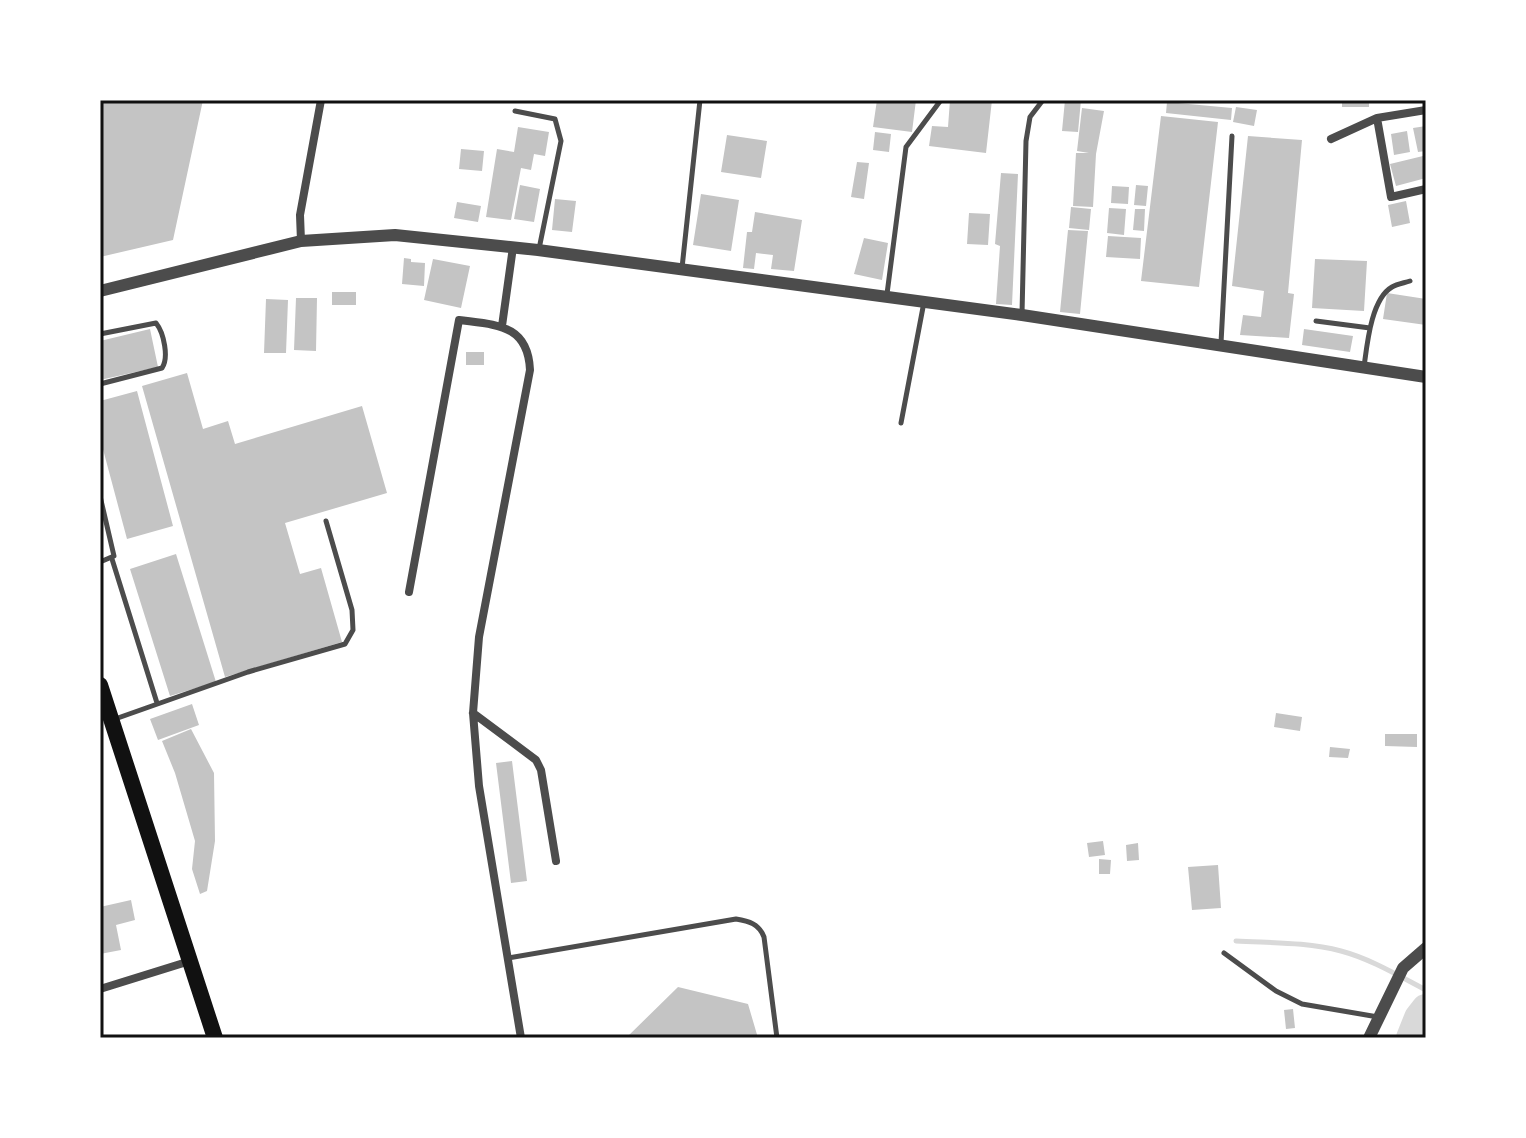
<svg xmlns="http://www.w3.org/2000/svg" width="1526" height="1138" viewBox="0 0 1526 1138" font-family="Raleway,sans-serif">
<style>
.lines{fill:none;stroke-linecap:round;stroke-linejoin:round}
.stream{stroke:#d9d9d9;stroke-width:5}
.river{stroke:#d9d9d9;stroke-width:30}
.building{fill:#c4c4c4}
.service{stroke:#4c4c4c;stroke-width:5}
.minor{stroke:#4c4c4c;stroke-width:8}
.tertiary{stroke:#4c4c4c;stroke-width:12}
.primary{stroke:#111;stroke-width:16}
.neatline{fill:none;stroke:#111;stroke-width:3}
</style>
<rect width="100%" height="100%" fill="#fff"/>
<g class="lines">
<path class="stream" d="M1236 941C1271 943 1307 942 1341 951 1371 959 1399 976 1426 990"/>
<path class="river" d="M1411 1038 1419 1018 1426 1009"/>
</g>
<path class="building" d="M100 100H203L173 240 100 257Z
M877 100H916L912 132 873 127Z
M950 100H992L986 153 929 146 932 126 948 127Z
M1065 100H1081L1078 132 1062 131Z
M1342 100H1369V107H1342Z
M1167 102 1232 108 1231 120 1166 113Z
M1236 107 1257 110 1254 126 1233 122Z
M1082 108 1104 111 1096 154 1093 207 1073 206 1076 153H1089L1077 151Z
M1161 116 1218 122 1199 287 1141 281Z
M1426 126V151L1418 152 1413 128Z
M518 127 549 132 545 156 534 154 531 170 521 168 511 220 486 217 497 149 514 152Z
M1407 131 1410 152 1394 155 1391 134Z
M875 132 891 134 889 152 873 150Z
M727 135 767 141 761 178 721 172Z
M1248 136 1302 140 1288 293 1294 294 1289 338 1240 335 1243 315 1261 317 1264 291 1232 286Z
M461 149 484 151 482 171 459 169Z
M1423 156 1426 157V178L1396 186 1390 164Z
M857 162 869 163 864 199 851 197Z
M1001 173 1018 174 1012 305 996 304 1000 246 995 244Z
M520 185 540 189 534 222 514 219Z
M1136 185 1148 186 1146 206 1134 205Z
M1112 186 1129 187 1128 204 1111 203Z
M701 194 739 200 731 251 693 245Z
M555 199 576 201 572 232 552 230Z
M1406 201 1410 223 1392 227 1388 205Z
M457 202 481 206 478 222 454 218Z
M1071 207 1091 209 1089 230 1069 228Z
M1109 208 1126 209 1124 235 1107 233Z
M1135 209H1145L1144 231 1133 230Z
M755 212 802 220 794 271 771 269 773 255 756 253 754 269 743 268 747 232H752Z
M969 213 990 214 988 245 967 244Z
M1068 230 1088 231 1080 314 1060 312Z
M1108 236 1141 238 1140 259 1106 257Z
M864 238 888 243 882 280 854 274Z
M404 258 411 259V262L425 263 424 286 402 284Z
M433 259 470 266 461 308 424 300Z
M1315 259 1367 261 1364 311 1312 308Z
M332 292H356V305H332Z
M1387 293 1426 299V325L1383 319Z
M296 298H317L316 351 294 350Z
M266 299 288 300 286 353H264Z
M150 329 158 367 100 380V341Z
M1304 329 1353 336 1350 352 1302 345Z
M466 352H484V365H466Z
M187 373 203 429 228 421 235 444 362 406 387 493 285 523 300 574 321 568 342 642 225 677 142 386Z
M137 391 173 526 127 539 100 438V401Z
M176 554 216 682 170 696 130 569Z
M192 704 199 725 158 740 150 719Z
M1276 713 1302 717 1300 731 1274 727Z
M191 729 214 773 215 841 207 891 200 894 192 869 195 841 175 773 162 741Z
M1385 734H1417V747L1385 746Z
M1330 747 1350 749 1348 758 1329 757Z
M512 761 527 881 511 883 496 763Z
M1103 841 1105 855 1089 857 1087 843Z
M1138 843 1139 860 1127 861 1126 845Z
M1099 859 1111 860 1110 874H1099Z
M1218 865 1221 908 1192 910 1188 867Z
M131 900 135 920 116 925 121 950 100 954V907Z
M678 987 748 1004 758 1038H626Z
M1293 1009 1295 1028 1286 1029 1284 1010Z"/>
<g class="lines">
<path class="service" d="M515 111 555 119 561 141 539 249
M682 268 700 100
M887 294 906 147 941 100
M1022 314 1026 141 1030 117 1043 100
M1316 321 1370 328
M100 334 156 323C164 333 169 358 162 368L100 384
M1221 343 1232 136
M1364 367C1367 345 1371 299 1392 287 1397 284 1404 283 1410 281
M901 423 924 302
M100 496 114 556 100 562
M112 559 157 703
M115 719 248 672 345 644 353 630 352 610 326 521
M1224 953 1276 991 1302 1004 1378 1017
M508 958 736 919C749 921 759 924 764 937L777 1038"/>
<path class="minor" d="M1377 118 1391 197 1426 189
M1331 139 1377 118 1426 110
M301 241 300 215 321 100
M502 326 513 247
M409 592 459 320C496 325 528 324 530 370L479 637 473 713 479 786 521 1038
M473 713 536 760 541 770 556 861
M100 989 190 961"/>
<path class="tertiary" d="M100 291 301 241 395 235 538 250 1022 315 1426 377
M1369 1038 1403 968 1426 948"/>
<path class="primary" d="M100 685 215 1038"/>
</g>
<rect width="1526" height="1138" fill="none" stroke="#ffffff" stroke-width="204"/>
<rect x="102" y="102" width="1322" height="934" class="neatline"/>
</svg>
